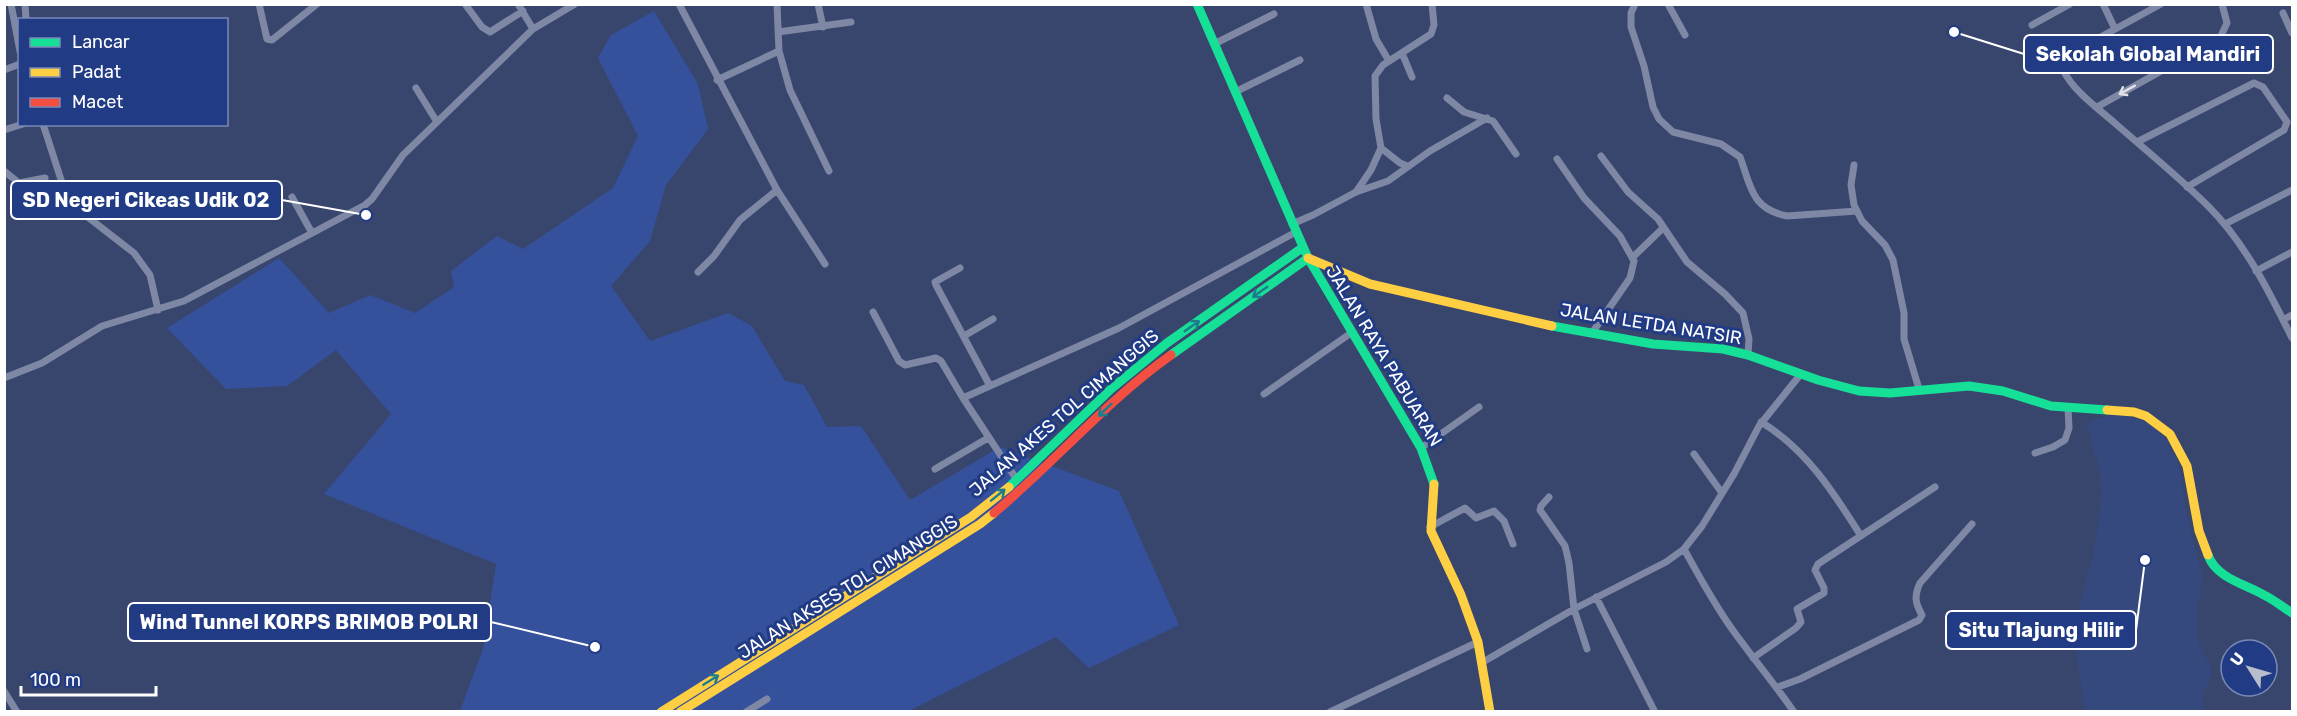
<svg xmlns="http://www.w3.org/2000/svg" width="2297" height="716" viewBox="0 0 2297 716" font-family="Rubik,sans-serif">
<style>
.green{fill:#35519b}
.water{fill:#36497e}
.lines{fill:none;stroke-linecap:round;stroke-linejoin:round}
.street{stroke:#7e87a4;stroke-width:7}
.fast{stroke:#16e098;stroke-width:9}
.slow{stroke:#ffcf43;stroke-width:9}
.jam{stroke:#f24e42;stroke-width:9}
.oneway{stroke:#dfe1e8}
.oneway2{stroke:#1d7d8d}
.labels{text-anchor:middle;stroke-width:6;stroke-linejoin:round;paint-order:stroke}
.street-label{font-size:18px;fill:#fff;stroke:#213b85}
.leader{fill:none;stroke:#fff;stroke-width:2}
.callout-dot{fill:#fff;stroke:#213b85;stroke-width:2}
.callout{fill:#213b85;stroke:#fff;stroke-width:2}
.callout-label{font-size:20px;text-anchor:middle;font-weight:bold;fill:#fff}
</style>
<rect width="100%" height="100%" fill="#38466e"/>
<path class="green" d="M654 11 698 84 708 129 666 185 650 241 611 286 650 341 728 313 752 326 785 381 804 385 827 427 861 426 910 500 1000 447 1119 491 1179 625 1089 668 1056 637 909 711H460L483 649 496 564 324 494 391 414 336 350 287 386 226 389 167 328 279 258 329 313 370 295 415 313 454 287 451 271 497 236 523 249 613 188 638 136 598 58 611 35Z"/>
<path class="water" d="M2113 415 2128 416 2150 423 2166 440 2180 468 2186 512 2202 576 2197 615 2199 645 2211 667 2212 675 2203 694V707L2205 711H2085L2074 636 2078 612 2093 556 2099 518 2101 490 2099 466 2088 431V425L2092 420Z"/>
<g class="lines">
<path class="street" d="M11 4 20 51
M25 4 26 20
M259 4 267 39 272 40 317 4
M465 4 482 27 490 32 523 11
M518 4 533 29
M679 4 777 190 740 220 714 256 698 272
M777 4 779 51 790 90 829 171
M818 4 823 27
M1366 4 1376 39 1389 61
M1635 4 1631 13V27L1644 66 1653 107 1659 119 1673 132 1721 144 1740 157C1751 186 1751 209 1787 216L1857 211
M1668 4 1685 35
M2103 4 2115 29
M2161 4 2075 51 2064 60 2063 70C2074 92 2099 109 2117 125 2148 152 2180 178 2209 207 2245 243 2270 293 2292 338
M2283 13 2292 33
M2032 25 2070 4
M778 32 851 22
M1214 44 1274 14
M1402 53 1412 77
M4 70 20 64
M717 80 779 51
M416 88 437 122
M1235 92 1300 60
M1447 98 1464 112 1493 121 1516 154
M2097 107 2220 38 2227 23 2222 4
M43 124 66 195 71 204 134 253 150 275 158 310
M4 130 23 124
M2137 142 2254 83 2263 87 2287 122 2284 130 2187 187
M1601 156 1628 192 1658 219 1687 262 1725 294 1743 313 1749 339 1748 355
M1557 159 1584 198 1620 236 1634 261 1630 278 1592 333
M1854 165 1851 185 1854 205 1862 221 1885 245 1893 260 1904 313V339L1919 389
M1407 166 1400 163 1381 148 1376 119 1375 76 1383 65 1431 34 1434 25 1432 4
M4 171 19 183 45 178
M777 190 825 264
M1356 192 1371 170 1381 148
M292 197 312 233
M1292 224 1313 215 1356 192 1388 181 1430 151 1487 118
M2225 224 2292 190
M1633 257 1663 228
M960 268 935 282 936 285 990 386
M2256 271 2292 252
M873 312 899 361 905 365 936 358 941 361 963 398
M2283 320 2292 315
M964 336 993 319
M4 378 42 363 102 326 184 301 365 205 372 199 403 155 533 29 575 4
M1264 394 1351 333
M1761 422C1806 449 1834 493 1861 536
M1421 448 1479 407
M2035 453 2053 447 2065 440 2069 428 2068 408
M1694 454 1722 493
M935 469 988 438
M1017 480 963 398 1119 328 1296 232
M1549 497 1541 506 1540 510 1565 546 1569 563 1574 609 1587 649
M1430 527 1465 508 1476 518 1494 511 1504 521 1513 544
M1684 549C1699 576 1714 604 1732 629 1752 657 1774 683 1794 712
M1596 597 1655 712
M1753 658 1796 628 1801 622 1797 609 1824 593V588L1815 570 1818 564 1935 487
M1483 662 1574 609 1666 562 1684 549 1702 526 1734 474 1759 426 1800 375
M1778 687 1800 679 1919 620 1922 615C1915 603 1914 596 1920 583L1972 524
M4 691 17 712
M746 712 767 699
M1330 712 1478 642"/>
<path class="fast" d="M1197 4 1308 258 1421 448 1434 484
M1552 326 1653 344 1723 349 1748 355 1818 380 1859 391 1890 393 1969 386 2003 391 2051 406 2107 410
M1171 355 1308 258
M1009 487 1111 389 1167 343 1302 248
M2208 555C2216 578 2245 584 2264 595 2274 600 2283 607 2292 613"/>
<path class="slow" d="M1308 258 1370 284 1552 326
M2107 410 2134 412 2146 416 2170 434 2187 466 2199 531 2208 555
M1434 484 1431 531 1461 595 1478 642 1490 712
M661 712 971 517 1009 487
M680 712 980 524 994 513"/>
<path class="jam" d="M994 513C1054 463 1106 401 1171 355"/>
</g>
<defs><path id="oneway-shaft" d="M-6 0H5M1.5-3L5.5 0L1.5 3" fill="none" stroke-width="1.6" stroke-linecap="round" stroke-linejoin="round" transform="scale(1.5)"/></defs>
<use class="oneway" href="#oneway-shaft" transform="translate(2127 90) rotate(151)"/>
<g class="oneway2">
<use href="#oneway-shaft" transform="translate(1260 292) rotate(145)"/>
<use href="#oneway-shaft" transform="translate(1192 326) rotate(-35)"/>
<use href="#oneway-shaft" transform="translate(1105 410) rotate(136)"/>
<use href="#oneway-shaft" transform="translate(998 495) rotate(-39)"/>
<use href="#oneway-shaft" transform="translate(711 680) rotate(-32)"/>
</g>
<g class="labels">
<g class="street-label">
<text transform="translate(1651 324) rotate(9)" y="6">JALAN LETDA NATSIR</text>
<text transform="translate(1384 356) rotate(59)" y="6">JALAN RAYA PABUARAN</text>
<text transform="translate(1064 413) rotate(-41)" y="6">JALAN AKES TOL CIMANGGIS</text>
<text transform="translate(848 587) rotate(-32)" y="6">JALAN AKSES TOL CIMANGGIS</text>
</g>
</g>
<path class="leader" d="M1954 32L2024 54M366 215L282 200M595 647L491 622M2145 560L2136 630"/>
<g class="callout-dot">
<circle cx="1954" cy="32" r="6"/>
<circle cx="366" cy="215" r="6"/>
<circle cx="595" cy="647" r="6"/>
<circle cx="2145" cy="560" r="6"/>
</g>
<g class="callout">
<rect x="2024" y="35" width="249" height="38" rx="6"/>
<rect x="11" y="181" width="271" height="38" rx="6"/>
<rect x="128" y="603" width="363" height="38" rx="6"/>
<rect x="1946" y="611" width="190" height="38" rx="6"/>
</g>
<g class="callout-label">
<text x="2148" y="61">Sekolah Global Mandiri</text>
<text x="146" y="207">SD Negeri Cikeas Udik 02</text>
<text x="309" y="629">Wind Tunnel KORPS BRIMOB POLRI</text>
<text x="2041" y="637">Situ Tlajung Hilir</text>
</g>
<rect width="2297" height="716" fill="none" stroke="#ffffff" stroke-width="12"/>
<rect x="18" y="18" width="210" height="108" fill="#213b85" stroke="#7a89b6" stroke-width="1.5"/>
<rect x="30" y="38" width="30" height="9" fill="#16e098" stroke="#7a89b6" stroke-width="1.5"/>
<text x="72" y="48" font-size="18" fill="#ffffff">Lancar</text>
<rect x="30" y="68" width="30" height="9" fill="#ffcf43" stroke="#7a89b6" stroke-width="1.5"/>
<text x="72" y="78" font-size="18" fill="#ffffff">Padat</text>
<rect x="30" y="98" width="30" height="9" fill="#f24e42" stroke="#7a89b6" stroke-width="1.5"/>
<text x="72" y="108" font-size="18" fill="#ffffff">Macet</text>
<g transform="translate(2249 668) rotate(307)"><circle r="28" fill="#213b85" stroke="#7a89b6" stroke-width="1.5"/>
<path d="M0-4.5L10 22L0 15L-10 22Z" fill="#b9becc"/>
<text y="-9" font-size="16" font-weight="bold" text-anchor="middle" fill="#ffffff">U</text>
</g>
<path d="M21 686v9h135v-9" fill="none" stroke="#ffffff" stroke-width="3"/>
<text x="30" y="686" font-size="18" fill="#ffffff" stroke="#213b85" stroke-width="4.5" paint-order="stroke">100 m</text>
</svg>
